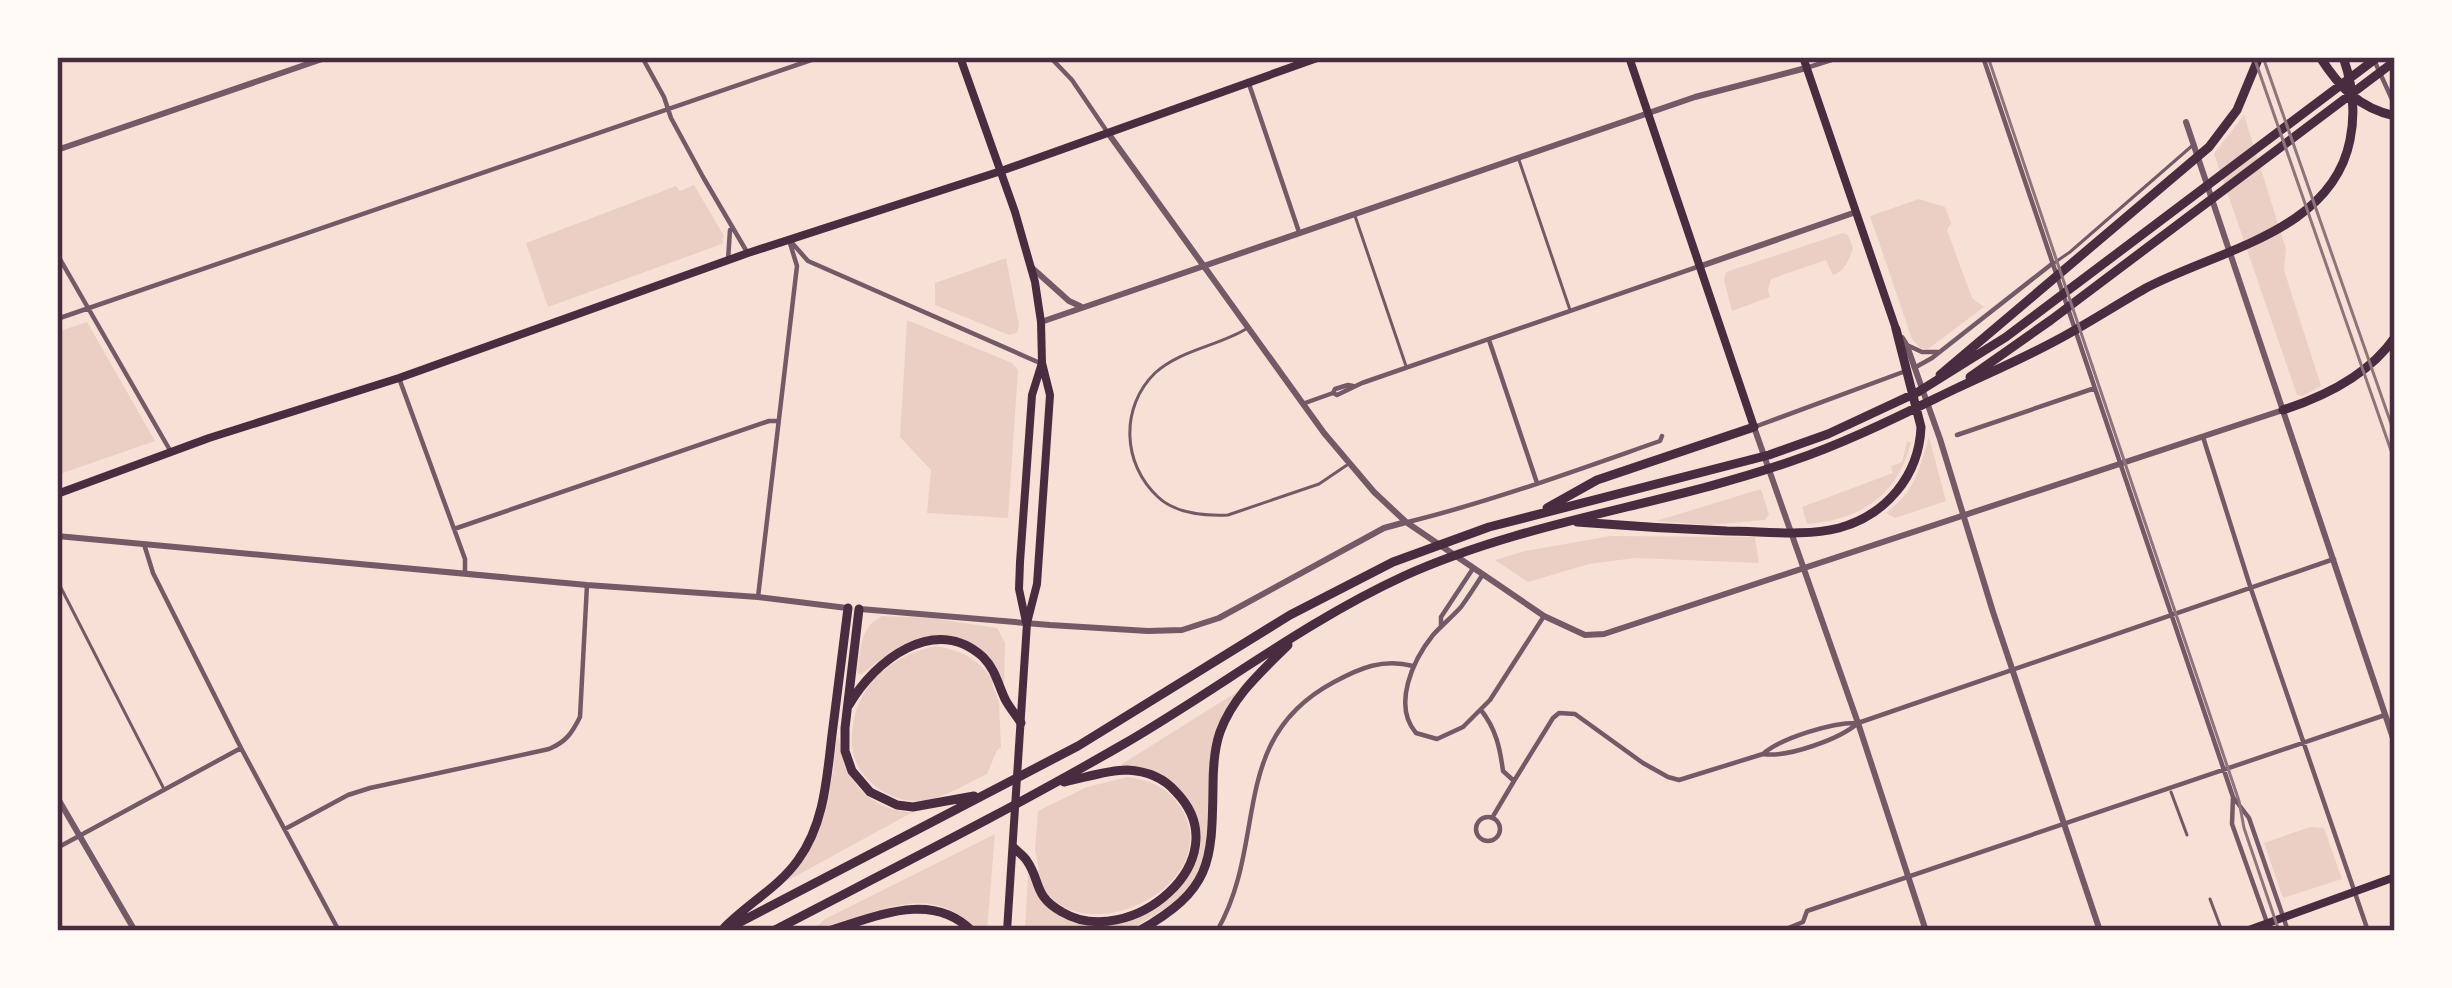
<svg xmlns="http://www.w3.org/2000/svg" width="2452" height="988" viewBox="0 0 2452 988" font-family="'Golos Text',sans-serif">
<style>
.green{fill:#ebcfc5}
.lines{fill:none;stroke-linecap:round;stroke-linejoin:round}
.service{stroke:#755966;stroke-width:3}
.minor{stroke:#755966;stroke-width:4.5}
.tertiary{stroke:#755966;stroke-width:6}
.secondary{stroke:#4a2c40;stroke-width:8}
.primary{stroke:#4a2c40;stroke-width:8}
.motorway{stroke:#4a2c40;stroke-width:9}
.tram{stroke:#8f747c;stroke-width:3}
.rail{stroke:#8f747c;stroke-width:3}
.neatline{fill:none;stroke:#4a2c40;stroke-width:4.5}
</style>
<rect width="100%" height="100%" fill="#f7e1d7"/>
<path class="green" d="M2244 115 2286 249 2284 270 2321 386 2303 396 2297 395 2214 154Z
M694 185 724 236 722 244 548 307 526 243 676 186 680 191Z
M1919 199 1945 207 1951 223 1947 230 1972 298 1984 307 1928 349 1920 348 1912 339 1870 216Z
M1843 233 1848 235 1853 248C1849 260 1845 271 1833 275L1826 260 1771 279 1768 290 1770 297 1732 311 1724 280 1726 272Z
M1006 258 1019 325 1017 333 1009 335 935 305V283Z
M907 320 1012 363 1018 370 1008 518 927 513 931 470 900 437Z
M87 322 155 441 57 475V332Z
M1929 437 1946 501 1895 518 1886 513C1917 489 1918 471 1929 437Z
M1907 441 1911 443C1897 496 1860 520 1807 524L1802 507 1893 473 1891 466 1902 462Z
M1761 489 1769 515 1765 520 1710 525 1656 521Z
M1611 536 1755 537 1759 563 1635 558 1589 564 1528 582 1495 560 1525 551Z
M882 616 931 618 997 628 1005 643 1004 685C969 612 913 632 862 674H857C861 651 859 627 882 616Z
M936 646C963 651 979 659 994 682L992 684 999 702 1001 747 997 750 987 774C965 784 941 801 916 801 901 801 884 794 873 784 854 768 849 750 853 725 859 682 895 654 936 646Z
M1240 690 1219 723 1212 744 1205 853 1199 872 1185 892 1174 903 1128 931H1025L1028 873C1032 881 1034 891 1040 898 1089 961 1213 901 1198 825 1195 810 1187 795 1175 785 1161 775 1138 772 1121 767L1122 764Z
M837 738H839C843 780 869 811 913 812L785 882C825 840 831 794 837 738Z
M1127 777C1150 780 1168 787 1181 808 1230 887 1068 965 1035 872L1039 870 1035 849 1038 811 1087 787Z
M2310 827 2324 828 2342 879 2283 898 2264 843Z
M995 834 987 931H978C927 876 875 918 815 928L825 919Z"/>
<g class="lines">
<path class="service" d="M1519 160 1570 310
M1355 216 1406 366
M2054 263 2070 252 2193 145
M1246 329C1218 346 1180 350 1155 373 1120 407 1122 464 1158 497 1176 514 1204 516 1228 515L1319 484 1347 465
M57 580 163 787
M2171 792 2187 835
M2210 899 2222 931"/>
<path class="minor" d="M642 57 664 97 671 118 703 177 747 252
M1050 57 1072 80 1108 133
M1983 57 2233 797 2249 818 2288 931
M2375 62 2395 106
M1806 68 1841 57
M1248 81 1299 232
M793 244 808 261 1040 363
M57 254 171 452
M728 260 730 230
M57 319 820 57
M1489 340 1537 483
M1909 346 1922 352H1938
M1914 368 1932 358 2053 263
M399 378 465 559V573
M1333 393 1335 389 1348 385 1353 386
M1305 403 1333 393 1337 395 1362 383 1700 266
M1757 426 1903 372
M1957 435 2095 388
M2203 437 2251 589 2368 931
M1408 522C1493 501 1577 470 1660 441L1662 436
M454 529 769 421H778
M144 544 153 573 241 748 339 931
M1483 574C1476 585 1469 596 1461 607 1452 617 1442 625 1433 635 1413 660 1392 705 1416 733L1437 739 1463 727 1490 700 1544 616
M758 597 797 266 789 240
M1441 627V617L1472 570
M1481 710C1496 729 1500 748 1503 771L1514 781 1492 818
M1763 754C1787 758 1840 739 1858 723
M1514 781 1553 718 1559 713 1575 714 1643 763 1668 777 1679 780 1763 754C1781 738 1833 722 1858 723L2334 559
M2233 797 2232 824 2270 931
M1476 829a12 12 0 1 1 24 0a12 12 0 1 1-24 0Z
M285 829 348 795 370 788 549 749C566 742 572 733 580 717L587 585
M57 848 241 748
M1217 931C1269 840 1227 739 1334 682 1360 668 1383 658 1413 666
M1781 931 1803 922 1807 911 2385 715"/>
<path class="tertiary" d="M2186 122 2395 744
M1108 133 1324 433 1374 492 1406 522 1544 616 1585 635 1604 634 2283 410
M57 150 328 57
M1030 266 1069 301 1080 306
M1701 266 1856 212
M1041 322 1695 97 1806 68
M1902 338 1907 346 1940 439 1993 612 2100 931
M1754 427 1858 723 1926 931
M57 536 587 585 758 597 847 608
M860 609 1050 625 1148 631 1182 630 1219 618 1384 528 1406 522
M57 797 135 931"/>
<path class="secondary" d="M1629 57 1754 427
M1803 57 1896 329
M57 494 209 438 399 378 748 253 1001 171 1320 57
M2246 931 2395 877"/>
<path class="primary" d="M960 57 1015 212 1035 282 1041 322 1042 363 1050 395 1037 584 1027 623 1007 931
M1026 622 1019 589 1020 562 1032 395 1042 363"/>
<path class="motorway" d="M2320 57C2339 87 2359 108 2395 116
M1940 375 2209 147 2237 110 2259 57
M1970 377 2051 320 2395 61
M2283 410C2326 396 2369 375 2395 337
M1547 508 1597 480 1754 427
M1577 522C1627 526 1677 529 1727 531 1763 531 1804 537 1839 528 1886 515 1919 476 1921 427L1896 329
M859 609 845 728V751L852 771 870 792 897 805 913 807 974 796
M849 705C874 661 935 613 983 657 995 669 998 684 1005 699 1009 707 1016 715 1021 723
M1014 848C1018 852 1024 856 1027 861 1041 881 1033 896 1062 912 1129 952 1242 860 1176 792 1164 778 1146 771 1127 770 1107 770 1084 778 1064 782
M724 928C747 904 779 887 798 860 826 822 827 772 833 727 838 687 843 648 848 608
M723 931 1078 746 1290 615 1393 562 1489 527 1769 455 1828 434 1918 392 2006 337 2378 57
M773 931C890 870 1008 811 1122 745 1217 690 1304 622 1404 576 1528 520 1664 506 1792 461 1848 442 1901 415 1955 389 1989 373 2024 358 2057 340 2087 324 2116 305 2146 288 2218 250 2332 232 2350 140 2356 111 2353 85 2343 57
M828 931C876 917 931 890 972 931
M1139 931C1211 890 1212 864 1213 787 1213 768 1214 749 1220 732 1233 696 1262 671 1288 645"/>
<path class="tram" d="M1988 57 2239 801 2244 828 2279 931
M2263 57 2395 435"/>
<path class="rail" d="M2254 57 2395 462"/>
</g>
<rect width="2452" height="988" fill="none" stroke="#fffaf5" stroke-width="120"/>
<rect x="60" y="60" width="2332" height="868" class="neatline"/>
</svg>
